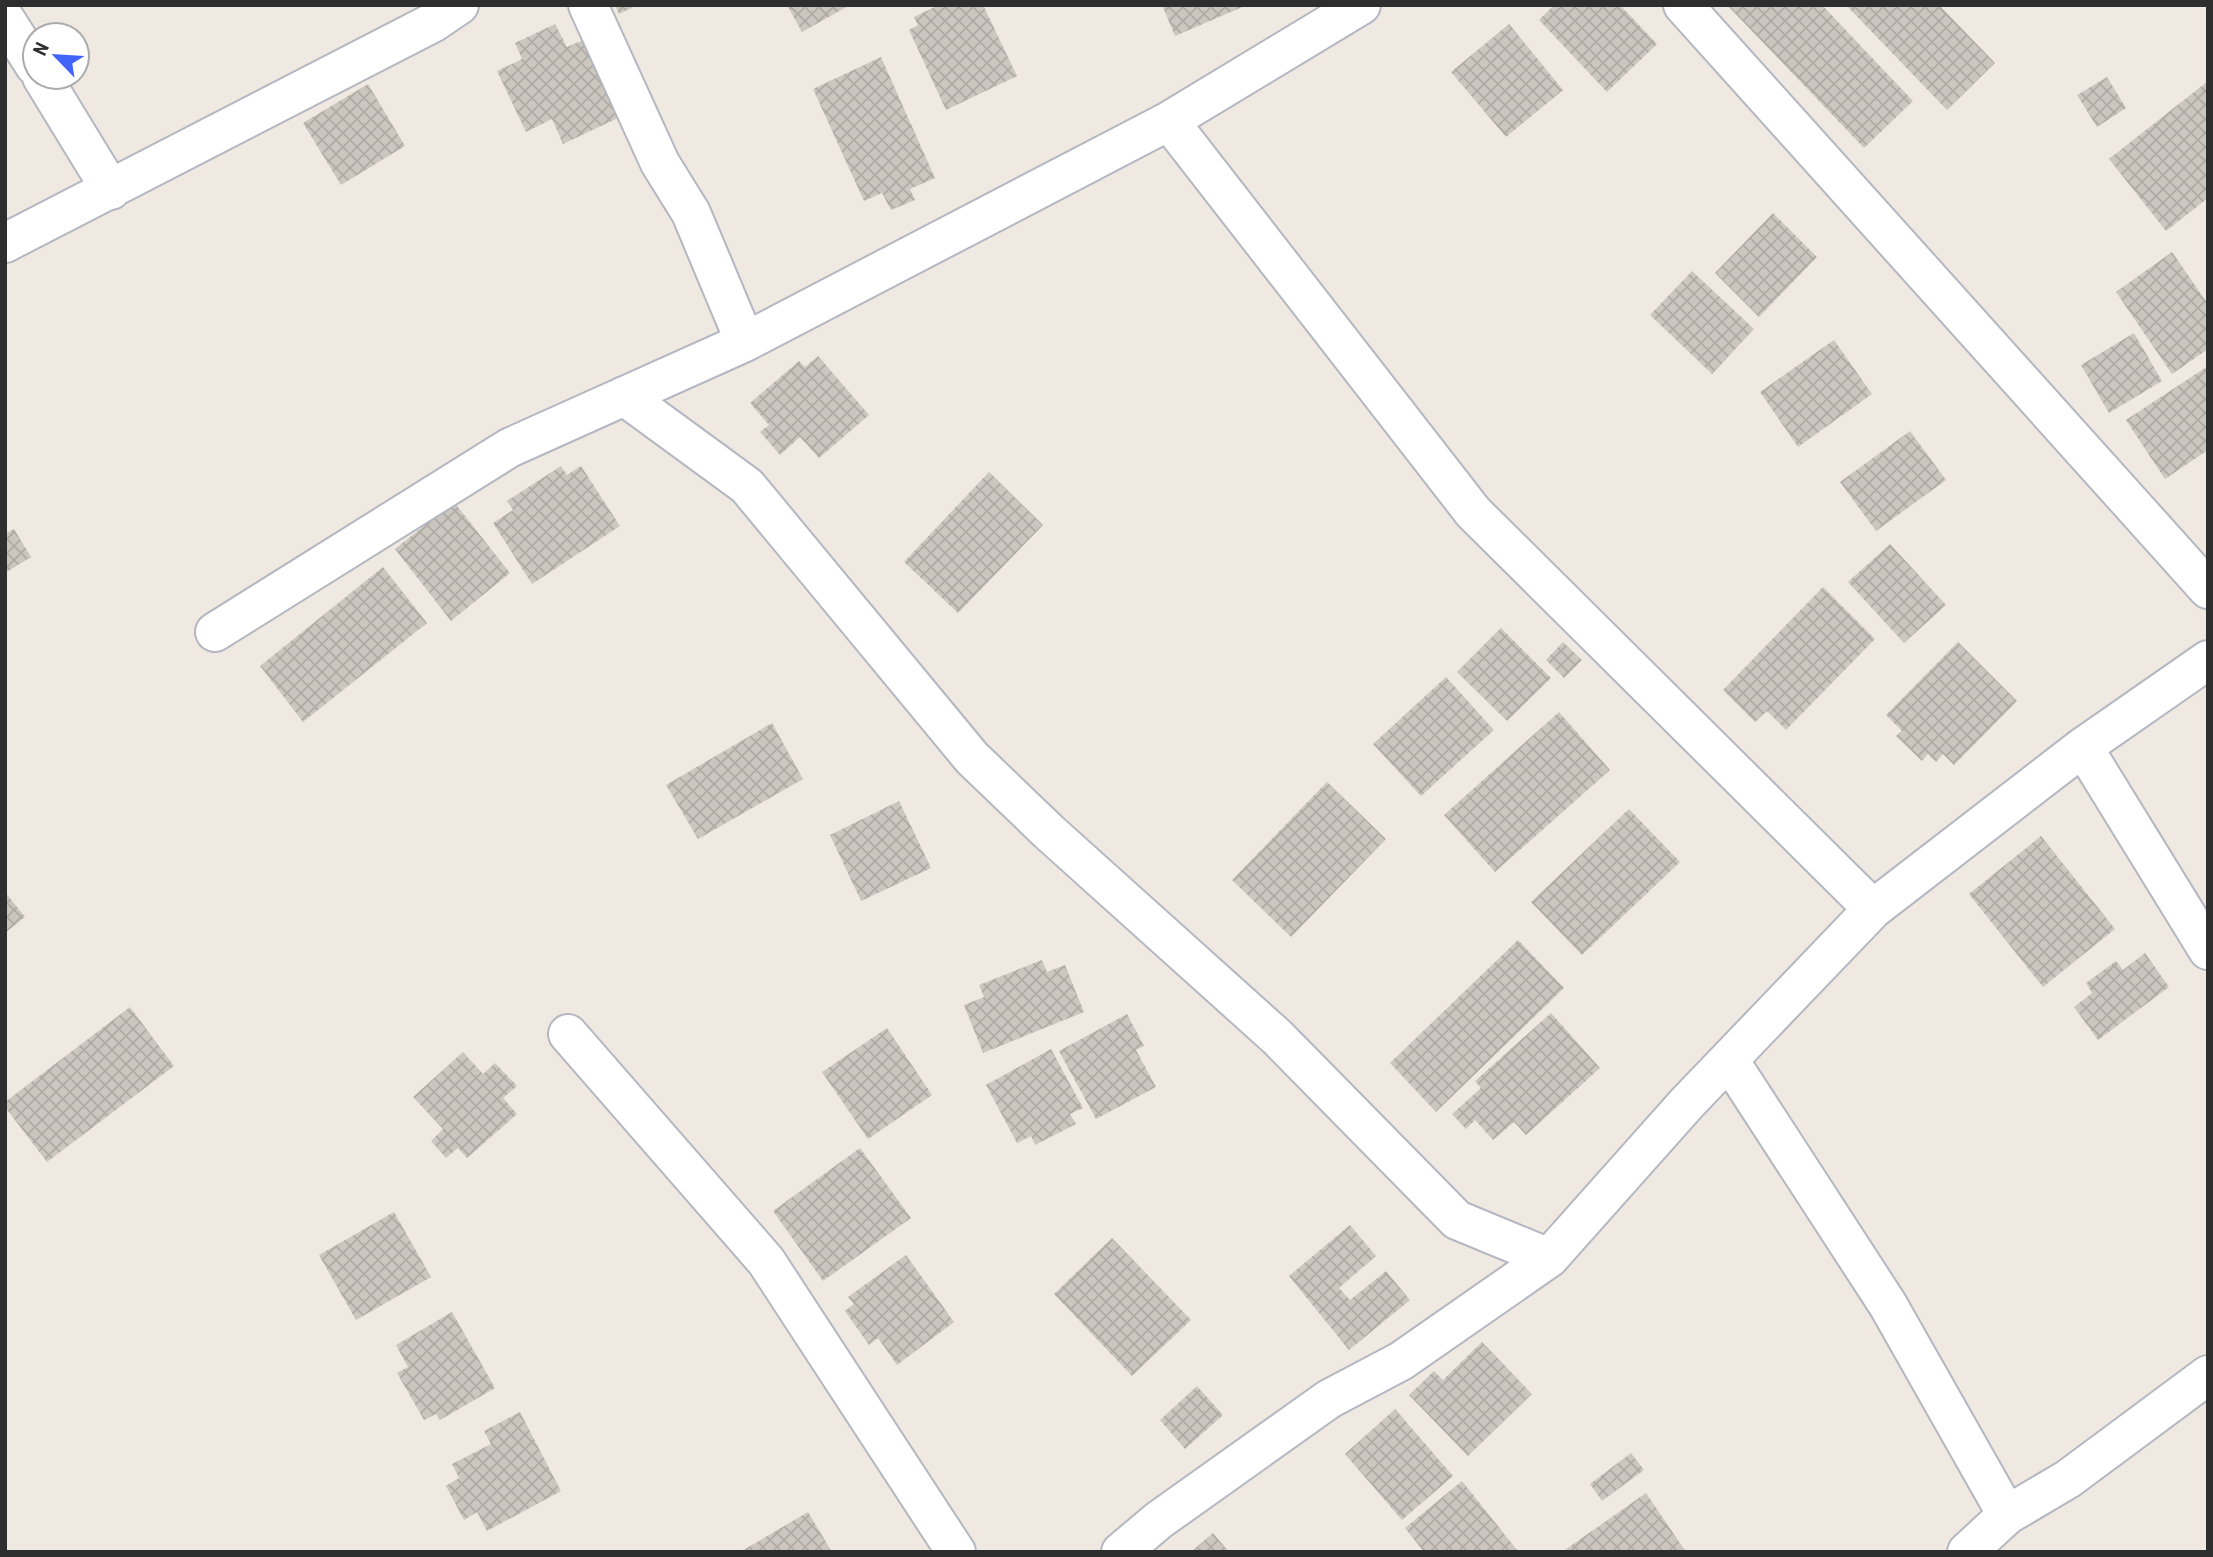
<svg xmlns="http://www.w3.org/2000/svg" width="2213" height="1557" viewBox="0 0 2213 1557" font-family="'Roboto Condensed',sans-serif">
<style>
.building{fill:url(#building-cross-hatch)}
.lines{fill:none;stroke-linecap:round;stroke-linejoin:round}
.street-casing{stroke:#b4b7c1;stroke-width:42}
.street{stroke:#fff;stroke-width:38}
</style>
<defs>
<pattern id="building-cross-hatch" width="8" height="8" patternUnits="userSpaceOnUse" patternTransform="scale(1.75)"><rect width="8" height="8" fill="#cbc7bf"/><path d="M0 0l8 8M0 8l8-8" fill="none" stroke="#afaba4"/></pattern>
</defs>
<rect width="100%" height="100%" fill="#efe9e1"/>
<path class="building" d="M615 5H638L619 14Z
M787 5H850L802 32Z
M939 5H983L1017 76 946 110 909 30 918 25 914 17Z
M1162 5H1247L1175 36Z
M1554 5H1620L1657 44 1607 92 1539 20Z
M1727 5H1822L1913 101 1864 148Z
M1846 5H1939L1995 63 1947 110Z
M555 24 567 47 583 40 620 117 563 144 552 119 526 132 497 71 522 59 515 43Z
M1509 24 1563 90 1506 137 1451 72Z
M881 57 935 178 910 189 915 200 891 210 882 193 864 201 813 89Z
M2107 77 2126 108 2097 127 2077 95Z
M2208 81V198L2166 231 2109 159Z
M368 84 405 146 341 185 303 123Z
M1773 213 1817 257 1759 317 1715 273Z
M2172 252 2208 304V349L2172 374 2116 292Z
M1692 271 1754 329 1712 374 1650 315Z
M2134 333 2162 381 2109 413 2081 365Z
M1834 340 1872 394 1798 447 1760 392Z
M818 356 869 415 819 458 800 437 780 455 760 432 769 425 750 403 799 361 805 367Z
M2208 366V450L2165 479 2126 420Z
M1910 431 1946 480 1876 531 1840 482Z
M561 466 567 475 581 466 620 526 532 584 493 523 513 510 507 501Z
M989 472 1043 525 958 613 904 562Z
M454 502 510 573 451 621 395 549Z
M14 529 31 557 5 573V534Z
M1890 544 1946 605 1904 643 1848 582Z
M383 567 427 623 303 722 260 666Z
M1823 587 1875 639 1786 730 1767 711 1755 722 1723 690Z
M1501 628 1551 678 1507 721 1457 672Z
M1563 642 1582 660 1564 678 1546 660Z
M1958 642 2017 701 1954 765 1943 754 1936 762 1928 754 1922 761 1896 736 1902 731 1886 715Z
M1446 677 1494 730 1421 796 1373 744Z
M1559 712 1610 770 1495 872 1444 815Z
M772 723 803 779 698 839 666 785Z
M1327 782 1386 839 1291 937 1232 880Z
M899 801 931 868 861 901 830 835Z
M1629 809 1680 862 1582 955 1531 902Z
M2041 836 2115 929 2043 987 1969 894Z
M5 892 25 917 5 933Z
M1518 940 1564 988 1436 1112 1390 1063Z
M2145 953 2169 987 2098 1040 2074 1007 2092 993 2086 983 2116 961 2123 970Z
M1042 960 1047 972 1065 965 1084 1012 983 1053 964 1005 984 997 979 985Z
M130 1007 174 1066 47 1162 5 1107V1102Z
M1551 1013 1600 1068 1526 1135 1514 1122 1493 1140 1475 1120 1466 1129 1452 1114 1481 1088 1475 1081Z
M1127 1014 1144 1046 1136 1050 1156 1087 1096 1119 1059 1051Z
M887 1028 932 1095 868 1139 822 1072Z
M1051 1049 1083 1108 1070 1114 1076 1124 1035 1145 1031 1136 1017 1143 986 1085Z
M463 1052 483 1074 495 1063 517 1086 503 1098 517 1114 467 1158 458 1148 446 1158 431 1141 443 1129 413 1097Z
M860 1148 911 1218 823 1281 773 1211Z
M394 1212 431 1277 356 1320 319 1255Z
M1350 1225 1376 1256 1339 1288 1350 1300 1386 1271 1410 1300 1349 1350 1289 1276Z
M1112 1238 1191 1320 1132 1376 1054 1294Z
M906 1255 954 1322 897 1365 878 1338 869 1345 845 1311 854 1304 848 1297Z
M452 1312 495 1388 440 1420 436 1414 424 1420 397 1373 408 1367 396 1345Z
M1482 1342 1532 1394 1468 1456 1409 1395 1434 1371 1443 1380Z
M1197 1386 1223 1415 1185 1449 1160 1420Z
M1395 1409 1453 1476 1402 1520 1345 1454Z
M520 1412 561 1491 487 1531 477 1512 464 1520 446 1486 459 1478 452 1464 491 1444 484 1431Z
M1631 1453 1644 1470 1602 1501 1590 1484Z
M1462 1481 1517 1550 1515 1552H1424L1405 1528Z
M1646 1493 1686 1552H1562Z
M808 1512 832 1552H740Z
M1213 1533 1229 1552H1191Z"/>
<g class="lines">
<g class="street-casing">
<path id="street" d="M588 5 660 163 691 213 745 342 1169 121 1361 5
M1683 5 2208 589
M5 19 35 66
M42 77 111 190
M1169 121 1473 512 1873 909
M5 243 434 22 459 5
M624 396 747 486 972 758 1049 832 1277 1037 1457 1220 1549 1258
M215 632 509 448 745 342
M2083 747 2208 950
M568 1034 766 1261 956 1552
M1729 1060 1888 1305 2007 1515 2068 1479 2208 1375
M1121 1552 1159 1520 1329 1399 1401 1361 1549 1258 1687 1103 1873 909 2083 747 2208 660
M1967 1552 2007 1515"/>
</g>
<use href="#street" class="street"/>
</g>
<rect width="2213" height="1557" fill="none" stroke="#2e2e2e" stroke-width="14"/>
<g transform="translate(56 56) rotate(295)"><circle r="33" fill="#ffffff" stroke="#ababab" stroke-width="2"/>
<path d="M0-5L12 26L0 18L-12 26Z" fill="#4264fb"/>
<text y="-10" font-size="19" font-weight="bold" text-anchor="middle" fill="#2e2e2e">N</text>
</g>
</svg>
